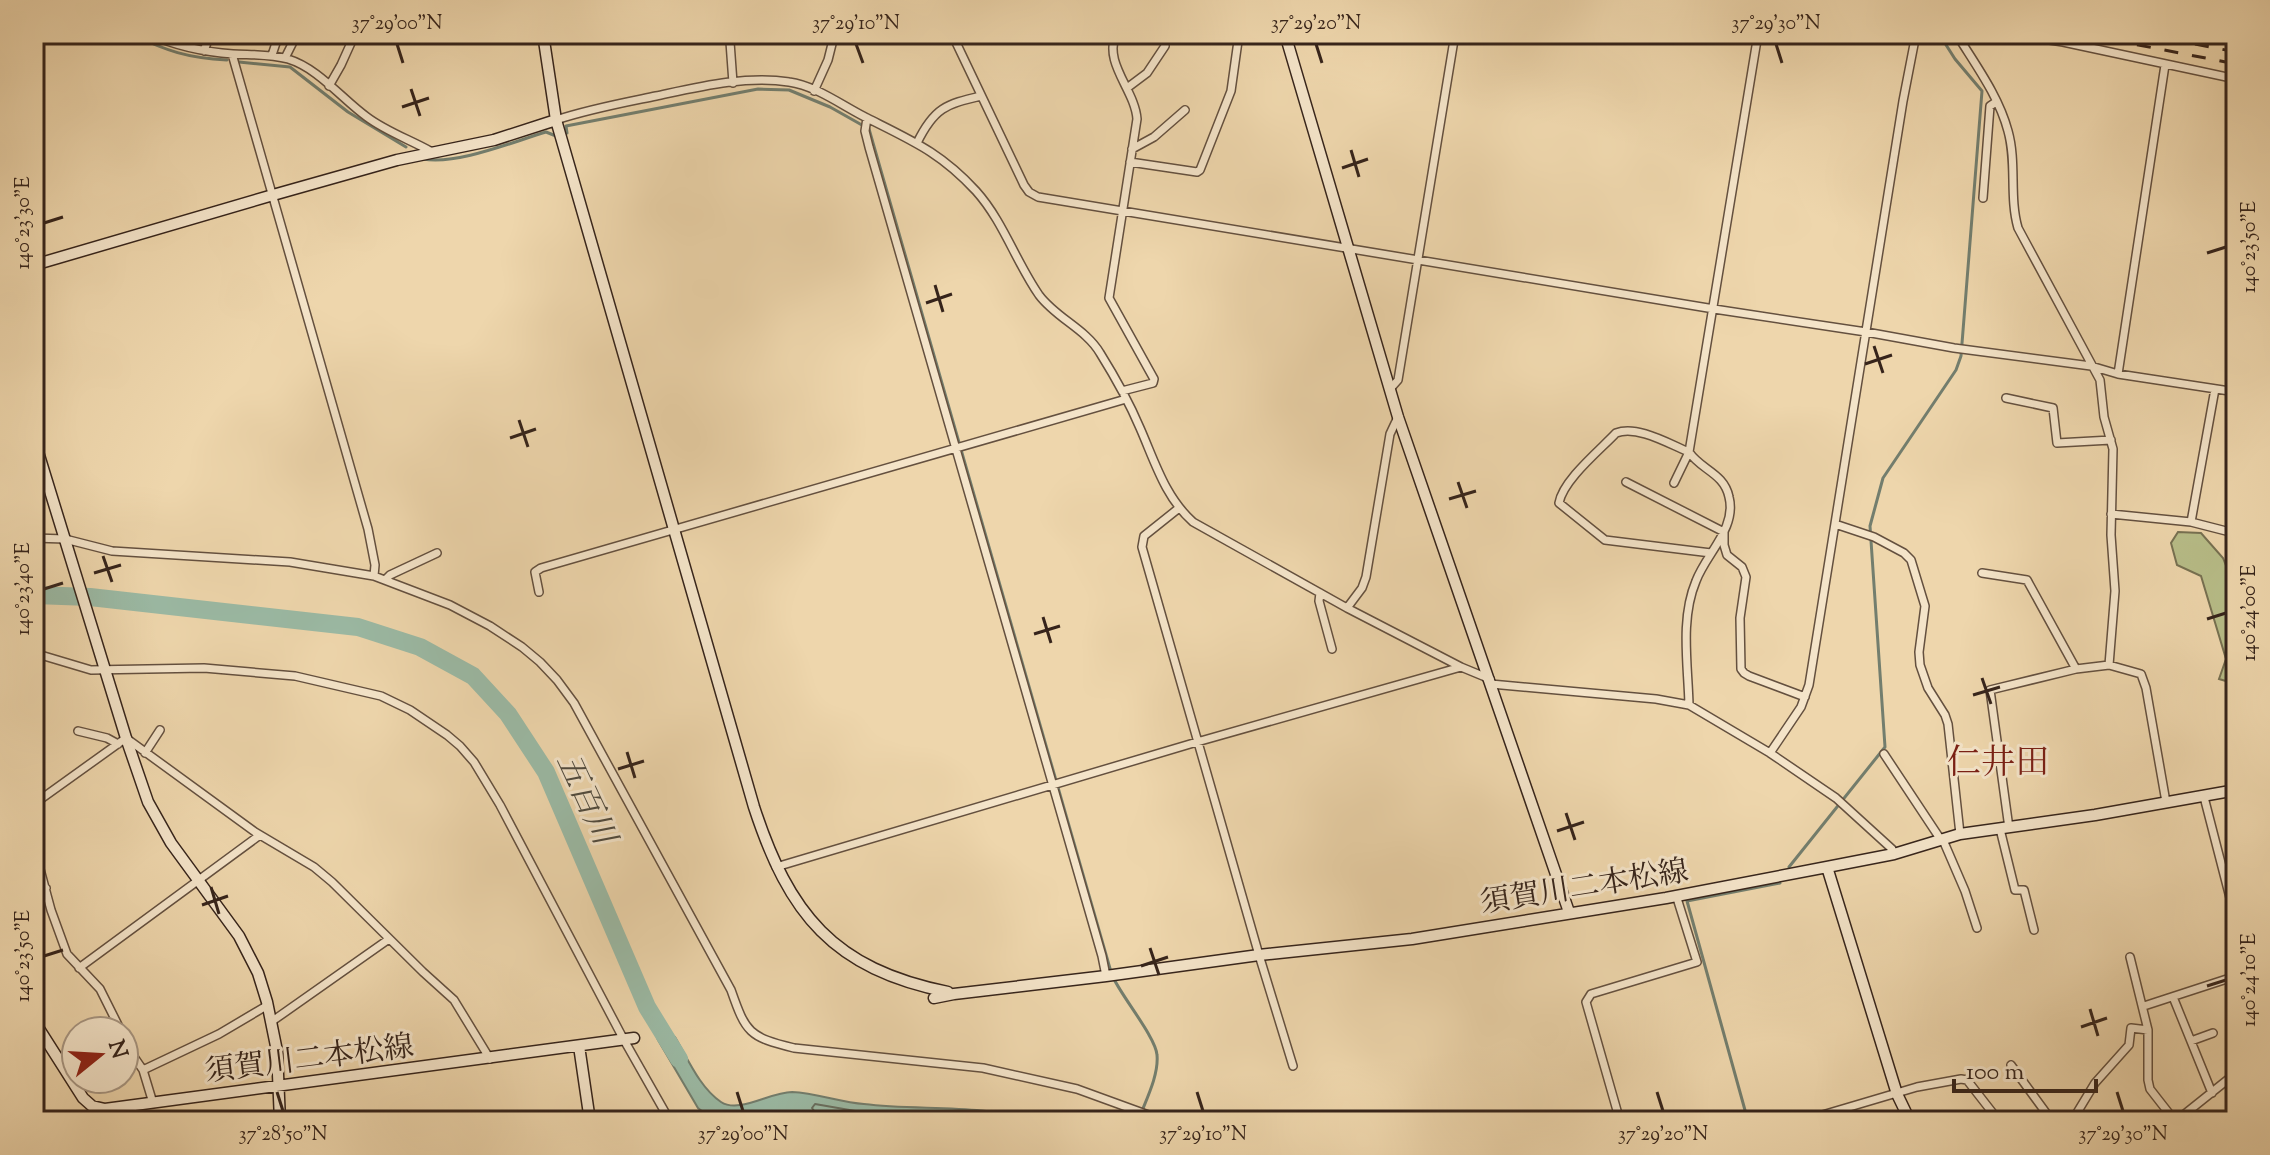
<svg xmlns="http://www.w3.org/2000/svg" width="2270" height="1155" viewBox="0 0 2270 1155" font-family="'Sorts Mill Goudy','Noto Serif JP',serif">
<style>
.green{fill:#b8be89;stroke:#777152;stroke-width:2}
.water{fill:#9bbaa5;stroke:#737e6e;stroke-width:2}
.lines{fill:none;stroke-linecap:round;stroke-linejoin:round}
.shore{stroke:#686f60;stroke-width:2}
.stream{stroke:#737e6e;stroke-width:3}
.river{stroke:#9bbaa5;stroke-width:18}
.street-casing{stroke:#64503f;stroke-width:10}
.secondary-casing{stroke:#36241b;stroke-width:13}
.street{stroke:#f4e4c9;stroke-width:7}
.secondary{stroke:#f4e4c9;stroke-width:10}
.rail{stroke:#36241b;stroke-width:3;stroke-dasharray:14 14;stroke-linecap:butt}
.ticks{fill:none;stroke:#36241b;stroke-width:3}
.labels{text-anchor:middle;stroke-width:6;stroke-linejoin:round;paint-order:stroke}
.street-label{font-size:30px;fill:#36241b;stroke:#f4e4c9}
.water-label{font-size:32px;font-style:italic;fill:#4f4a3e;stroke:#f4e4c9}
.quarter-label{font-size:34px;fill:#7a1f14;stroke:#f4e4c9}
.neatline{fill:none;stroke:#36241b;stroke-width:3}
.ticks-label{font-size:20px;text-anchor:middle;fill:#36241b}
</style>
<rect width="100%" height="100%" fill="#eed6ac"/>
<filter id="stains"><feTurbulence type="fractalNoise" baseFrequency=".0025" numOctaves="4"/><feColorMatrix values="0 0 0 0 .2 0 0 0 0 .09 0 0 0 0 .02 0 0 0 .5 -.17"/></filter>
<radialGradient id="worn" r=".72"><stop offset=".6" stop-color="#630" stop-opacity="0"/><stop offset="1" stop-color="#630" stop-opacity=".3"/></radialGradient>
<path class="green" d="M2178 532 2201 533 2223 558 2236 591V684L2219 679 2226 659 2201 576 2177 565 2171 543Z"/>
<path class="water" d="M675 1037C688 1059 700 1088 721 1102 739 1114 770 1092 792 1092 816 1093 840 1102 864 1104 920 1111 980 1103 1035 1121L821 1120 788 1112 748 1121H724L707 1115 698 1108 658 1040Z"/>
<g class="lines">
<path class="shore" d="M817 1121V1115L812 1108 815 1104 861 1112 943 1116 991 1121"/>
<path class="stream" d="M131 34C167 51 187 58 227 60
M239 62 290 67 348 112 406 147
M567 133 566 126 758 89 789 90 830 107 869 129 1111 972
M423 159C458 165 512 142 546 132L556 136
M1789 867 1885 747 1870 526 1883 478 1956 370 1961 356 1982 91 1955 59 1941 37
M1114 979C1123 998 1156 1038 1157 1055 1159 1076 1145 1102 1138 1121
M1748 1121 1687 901 1780 883"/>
<path class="river" d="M34 595 90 597 358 627 420 647 473 676 508 714 546 772 647 1007 679 1059"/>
<g class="street-casing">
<path id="street" d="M149 34C176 46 203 52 233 54 251 55 270 54 288 59 318 68 342 99 367 117 387 132 411 140 432 152
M391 34H405
M952 34 1024 185 1029 192 1038 197 1714 309 1866 332 1954 348 2091 366 2118 374 2236 392
M1116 34C1103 63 1135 90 1137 119L1109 298 1154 379 1153 383 1122 391
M1930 34 1959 38 2021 36 2063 42 2236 79
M1959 34V38C1977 67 1999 97 2008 131 2017 163 2009 197 2018 228L2100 380 2104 417 2113 449 2111 535 2115 591 2109 665 2141 674 2146 688 2166 802
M2195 34 2236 40
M730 42 733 83
M204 51 210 34
M232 54 368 529 375 565 374 576
M272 55 279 34
M285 58 297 34
M329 86 341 65 355 34
M1127 88 1147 73 1165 46
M814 91 828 60 832 44
M867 118 865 131 869 147 1102 956 1106 976
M556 120C589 109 622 103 656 96 698 87 746 75 789 82 818 86 845 108 871 120 915 142 942 154 976 191 1003 221 1016 262 1039 295 1056 318 1086 329 1100 353 1115 377 1129 402 1140 428 1155 462 1165 497 1193 522L1347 608 1461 667 1490 679
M917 143C934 108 946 104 981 96
M1132 149 1154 137 1185 110
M1130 162 1197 172 1200 170 1231 91 1239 34
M1983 198 1990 106 1996 102
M2118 374 2165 65
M1390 389 1398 380 1455 34
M2006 398 2053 408 2057 443 2111 440
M1626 482 1724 532V545L1727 555 1742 567 1746 577 1740 618 1741 669 1744 673 1749 676 1805 697
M1674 483 1689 452C1669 444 1638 425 1616 433 1600 450 1563 480 1559 503L1605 540 1711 553
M1179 508 1144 536 1142 547 1259 955 1293 1066
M2111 514 2191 522 2215 389
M2191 522 2230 532 2236 553
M1835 524 1874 537 1904 553 1911 560 1925 606 1919 652 1920 665 1928 688 1945 715 1948 724 1960 834
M34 538 65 539 112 551 290 562 374 576 450 605 490 626 522 647 540 662 557 680 574 703 731 990C746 1033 749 1037 794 1048L983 1068 1077 1089 1165 1121
M1982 573 2027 580 2076 669 2109 665
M385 580 390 575 437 553
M539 592 535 572 541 568 1126 399
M1320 593 1319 601 1332 649
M1347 608 1362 588 1366 577 1390 434 1398 417
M34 653 91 670 204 668 295 676 381 696 410 710 447 735 460 746 474 762 500 805 624 1040 670 1121
M1491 684 1656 699 1689 705 1770 753 1836 798 1892 849 1894 854
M1689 705C1688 664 1680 619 1696 581 1706 554 1737 528 1729 497 1724 473 1701 470 1689 452L1758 34
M78 731 107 738 118 744
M145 753 160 730
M1770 753 1801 707 1809 685 1903 101 1916 34
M1884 754 1941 840
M2204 797 2236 921
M34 804 126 738 255 832 314 867 332 882 423 972 454 1000 490 1059
M2009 828 1990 690 2076 669
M2000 829 2015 890H2024L2034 930
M1943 840 1965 891 1977 928
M34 847 51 910 67 954 100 989 121 1031
M776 867 1197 742 1461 667
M34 895 46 888
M2130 957 2148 1030V1080L2150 1089 2175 1121
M79 968 260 835
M2173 997 2212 1093
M2144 1006 2236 976
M271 1022 389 939
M124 1037 132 1054 143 1070 153 1103
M2191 1041 2213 1033
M2011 1065 2052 1121
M143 1070 219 1034 268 1005
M92 1106 95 1121
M1620 1121 1586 1002 1591 994 1697 962 1676 895
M1802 1121 1917 1087 1961 1079 1967 1080 1999 1121
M2072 1121 2095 1083 2129 1045 2131 1028 2148 1030
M2176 1121 2236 1073"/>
</g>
<g class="secondary-casing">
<path id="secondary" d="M543 34 556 120 754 807C789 914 833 969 948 992
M1285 34 1398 417 1569 912
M34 265 273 195 397 160 494 140 556 120
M34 439 126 738 148 802 171 843 239 936 258 973 267 1002 277 1051 280 1121
M1827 867 1897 1094 1910 1121
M934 998 954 994 1106 976 1259 955 1412 939 1666 898 1827 867 1894 854 1960 834 2095 815 2236 790
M34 1021 83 1098 92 1106 105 1109 634 1038
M579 1046 590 1121"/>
</g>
<use href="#street" class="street"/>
<use href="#secondary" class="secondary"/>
<path class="rail" d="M2082 34 2236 64
M2195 44 2236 52"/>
</g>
<path class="ticks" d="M397 44 403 63M856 44 863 63M1316 44 1322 63M1776 44 1782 63M411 89 420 116M402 107 429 98M1351 150 1359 177M1342 168 1368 159M44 223 63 217M2207 253 2226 247M935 285 943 312M926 303 952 294M1874 346 1883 373M1865 364 1892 355M519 420 528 447M510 438 536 429M1458 482 1467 508M1449 499 1476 491M103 556 112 582M94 573 121 565M44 589 63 583M1043 617 1051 643M2207 619 2226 613M1034 634 1060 626M1982 678 1991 704M1973 695 2000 687M627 752 635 778M618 769 644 761M1566 813 1575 840M1557 831 1584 822M211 887 219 914M202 905 228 896M1150 948 1159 975M44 956 63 950M1141 966 1168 957M2207 986 2226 980M2090 1009 2098 1036M2081 1027 2107 1018M277 1092 283 1111M737 1092 743 1111M1197 1092 1203 1111M1657 1092 1663 1111M2117 1092 2123 1111"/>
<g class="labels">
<g class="street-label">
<text transform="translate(1584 886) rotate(-9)" y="10">須賀川二本松線</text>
<text transform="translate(309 1058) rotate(-7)" y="10">須賀川二本松線</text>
</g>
<g class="water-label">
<text transform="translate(587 798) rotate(65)" y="11">五百川</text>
</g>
<g class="quarter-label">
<text x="1998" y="773">仁井田</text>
</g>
</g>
<rect width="2270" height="1155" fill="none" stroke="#eed6ac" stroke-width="88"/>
<g transform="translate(100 1055) rotate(72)"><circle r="38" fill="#f4e4c9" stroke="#a89783" stroke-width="2"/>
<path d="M0-6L14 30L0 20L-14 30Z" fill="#8f2418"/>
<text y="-12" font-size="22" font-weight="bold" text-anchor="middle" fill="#36241b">N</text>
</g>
<path d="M1954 1079v12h142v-12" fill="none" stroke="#36241b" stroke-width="4"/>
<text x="1966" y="1079" font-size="24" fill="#36241b" stroke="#f4e4c9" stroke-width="6" paint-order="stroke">100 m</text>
<rect x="44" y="44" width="2182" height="1067" class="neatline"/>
<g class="ticks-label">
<text x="397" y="29">37°29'00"N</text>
<text x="856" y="29">37°29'10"N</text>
<text x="1316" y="29">37°29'20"N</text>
<text x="1776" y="29">37°29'30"N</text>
<text transform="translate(22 223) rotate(-90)" y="7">140°23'30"E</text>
<text transform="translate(2248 247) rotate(-90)" y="7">140°23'50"E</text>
<text transform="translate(22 589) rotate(-90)" y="7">140°23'40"E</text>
<text transform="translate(2248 613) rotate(-90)" y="7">140°24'00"E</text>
<text transform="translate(22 956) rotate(-90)" y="7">140°23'50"E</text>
<text transform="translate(2248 980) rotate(-90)" y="7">140°24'10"E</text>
<text x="283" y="1140">37°28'50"N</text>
<text x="743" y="1140">37°29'00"N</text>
<text x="1203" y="1140">37°29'10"N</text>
<text x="1663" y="1140">37°29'20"N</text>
<text x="2123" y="1140">37°29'30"N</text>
</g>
<rect width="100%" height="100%" filter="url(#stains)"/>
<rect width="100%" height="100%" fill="url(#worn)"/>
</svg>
